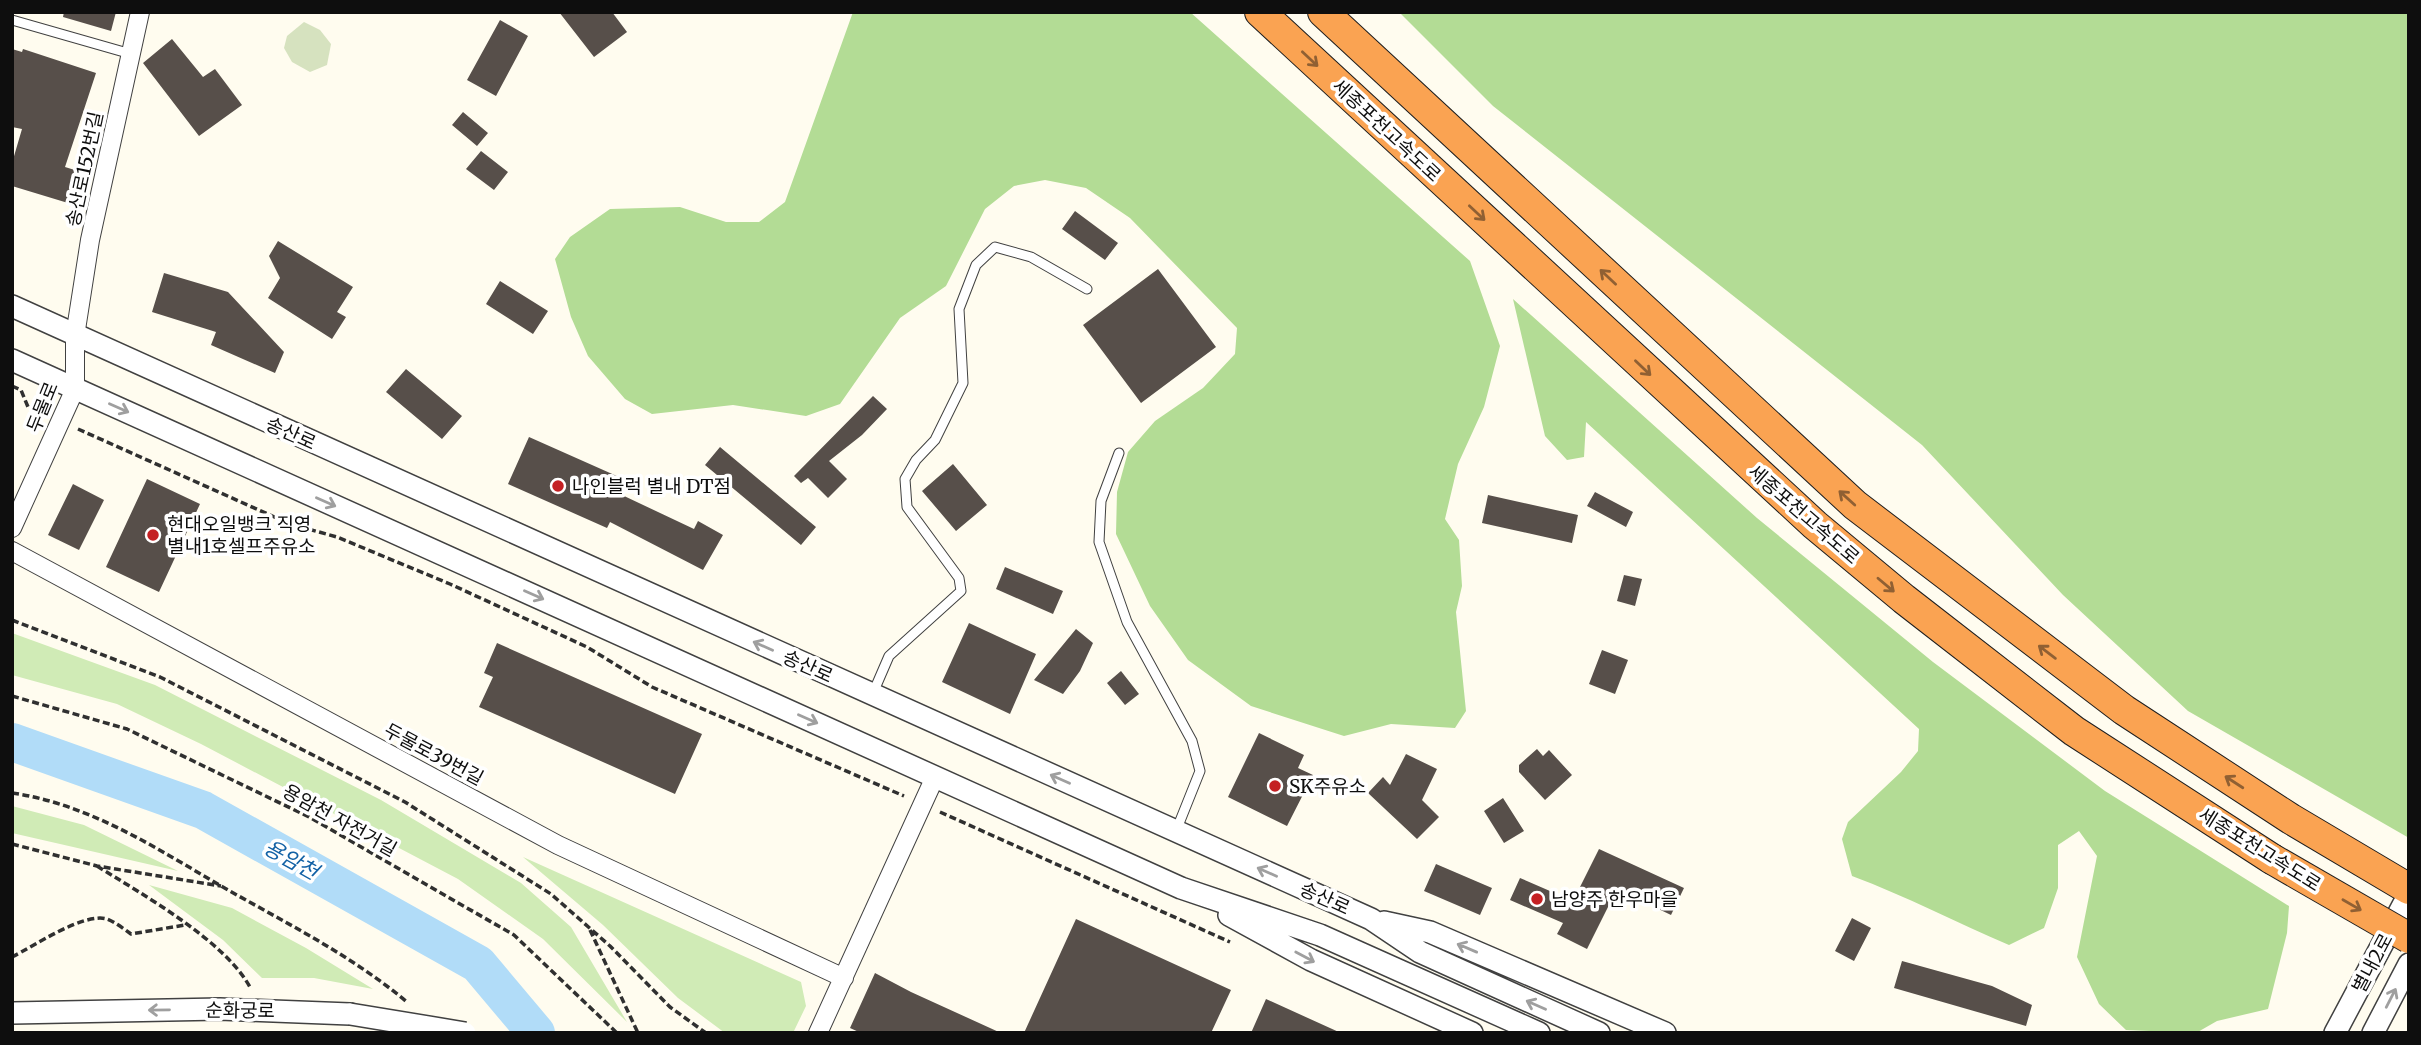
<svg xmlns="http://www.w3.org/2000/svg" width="2421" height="1045" viewBox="0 0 2421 1045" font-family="Merriweather,'Noto Sans KR',serif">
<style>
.green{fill:#d0ebb6}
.forest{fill:#b3dc95}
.cemetery{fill:#d6e2bf}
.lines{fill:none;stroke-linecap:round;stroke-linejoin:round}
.river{stroke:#b1dcf8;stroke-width:38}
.building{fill:#574f4a}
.service-casing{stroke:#414141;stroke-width:11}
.minor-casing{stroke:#414141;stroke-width:20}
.tertiary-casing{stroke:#414141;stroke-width:24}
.motorway-casing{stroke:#1f1f1f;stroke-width:32}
.path{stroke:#303030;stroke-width:3.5;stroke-dasharray:7 3.5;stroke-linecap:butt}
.service{stroke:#fff;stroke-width:9}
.minor{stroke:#fff;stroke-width:18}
.tertiary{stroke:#fff;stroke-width:21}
.motorway{stroke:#faa352;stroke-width:30}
.tertiary-bridge-casing{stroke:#414141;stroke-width:24;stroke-linecap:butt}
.motorway-bridge-casing{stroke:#1f1f1f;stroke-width:32;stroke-linecap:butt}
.tertiary-bridge{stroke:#fff;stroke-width:21}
.motorway-bridge{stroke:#faa352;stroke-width:30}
.oneway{stroke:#906033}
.oneway2{stroke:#9f9f9f}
.poi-dot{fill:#c42023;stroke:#fff;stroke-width:2.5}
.labels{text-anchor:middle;stroke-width:7;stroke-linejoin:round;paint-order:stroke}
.street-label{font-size:19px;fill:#0e0e0e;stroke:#fff}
.poi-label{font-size:19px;fill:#0e0e0e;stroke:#fff;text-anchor:start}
.water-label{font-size:21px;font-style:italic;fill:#1261a5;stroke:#fff}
</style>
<rect width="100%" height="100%" fill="#fffcef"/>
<path class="green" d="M12 633 155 685 381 800 521 883 571 927 627 1022 543 939 458 879 201 744 117 704 12 675Z
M12 806 84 825 178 871 12 833Z
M523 857 801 982 806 1006 793 1033H725L678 998 603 925Z
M149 885 232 908 306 948 373 989 314 978H262L223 940Z"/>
<path class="forest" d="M853 12H1190L1470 261 1500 346 1484 407 1458 464 1445 519 1459 540 1462 586 1456 612 1466 711 1455 728 1391 724 1344 736 1251 706 1188 660 1150 606 1116 534 1117 492 1128 452 1155 421 1203 388 1235 354 1237 328 1130 218 1086 188 1045 180 1014 186 985 209 946 286 900 318 840 404 806 416 733 405 652 414 625 399 588 356 571 317 555 259 570 237 610 209 680 207 726 222H759L785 202Z
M1399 12H2409V838L2188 711 2063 595 1922 445 1493 106Z
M1513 299 1757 518 1933 662 2105 791 2289 906 2287 933 2268 1009 2217 1021 2196 1033 2126 1030 2099 1004 2077 957 2097 856 2079 831 2058 845V888L2044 928 2009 945C1957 923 1906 896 1852 876L1842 839 1848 822 1901 772 1918 751 1919 729 1586 422 1584 457 1567 460 1545 436Z"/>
<path class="cemetery" d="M304 22 320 30 331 44 327 65 310 72 292 62 284 48 287 36Z"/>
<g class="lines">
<path class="river" d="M12 742 203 810 478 964 536 1033"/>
</g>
<path class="building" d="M64 12H116L111 31 63 17Z
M559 12H612L627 32 594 57Z
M500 20 528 36 496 96 467 80Z
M172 39 203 77 215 69 242 105 199 136 143 63Z
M12 49 22 52 23 49 96 73 65 167 78 171 68 203 12 186V163L22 129 12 127Z
M463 112 488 133 477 146 452 125Z
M481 151 508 172 494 190 466 169Z
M1075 211 1118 243 1105 260 1062 229Z
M278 241 353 287 337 312 346 317 332 339 268 298 280 278 269 256Z
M1158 269 1216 347 1141 403 1083 325Z
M164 273 228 292 284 352 275 373 211 345 216 332 152 312Z
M500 281 548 311 533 334 486 304Z
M406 369 462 416 442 439 386 392Z
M873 396 887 409 862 435 829 461 847 479 828 498 808 478 801 483 794 476Z
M529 437 628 481 622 495 694 529 698 521 723 535 703 570 610 522 607 528 508 484Z
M720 447 816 527 801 545 705 465Z
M953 464 987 505 956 531 922 491Z
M147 479 200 504 159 592 106 567Z
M73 484 104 500 79 550 48 535Z
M1595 492 1633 512 1626 527 1587 506Z
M1488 495 1578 515 1572 543 1482 523Z
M1005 567 1063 591 1053 614 996 589Z
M1624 575 1642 579 1635 606 1617 601Z
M969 623 1036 654 1010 714 942 682Z
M1076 629 1093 643 1080 671 1063 694 1034 680Z
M497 643 702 734 675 794 479 707 493 677 484 673Z
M1602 650 1628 660 1615 694 1589 684Z
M1121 671 1139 694 1125 705 1107 683Z
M1259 733 1304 755 1298 768 1313 775 1287 826 1228 797Z
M1537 749 1543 756 1549 750 1572 775 1545 800 1519 772V765Z
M1406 754 1437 769 1422 800 1439 817 1417 839 1368 793 1383 777 1390 785Z
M1503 798 1524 831 1504 843 1484 811Z
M1599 849 1684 888 1671 915 1617 889 1587 949 1557 934 1563 923 1510 900 1520 878 1573 901Z
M1436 864 1492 888 1480 915 1424 891Z
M1852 918 1871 928 1854 961 1835 951Z
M1076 919 1231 990 1211 1033H1024Z
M1902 961 1992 986 2032 1005 2026 1026 1894 988Z
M875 973 911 992 1001 1033H861L850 1028Z
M1266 999 1341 1033H1251Z"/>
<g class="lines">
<g class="service-casing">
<path id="service" d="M12 20 131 54
M1119 453 1101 501 1099 542 1127 622 1192 741 1200 771 1176 831
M873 693 889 656 961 591 959 578 907 507 905 479 916 460 935 440 963 383 959 309 976 265 995 247 1031 257 1087 289"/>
</g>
<g class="minor-casing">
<path id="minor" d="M12 528 75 389V336L90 240 140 12
M12 551 558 845 844 978
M818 1033 935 777"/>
</g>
<g class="tertiary-casing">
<path id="tertiary" d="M12 306 1371 919 1420 952 1599 1033
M12 360 1181 888 1320 935 1539 1033
M1229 915 1311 960 1472 1033
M1384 922 1430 932 1665 1033
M12 1013 220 1009 350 1014
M2335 1033 2409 894
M2373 1033 2409 964"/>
</g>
<g class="motorway-casing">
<path id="motorway" d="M1260 12 1815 525 1904 599 2074 731 2272 859
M1323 12 1855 505 2124 710 2291 819 2409 889"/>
</g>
<path class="path" d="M12 386 21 390 28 407 45 415
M78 429 290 524 337 537 450 584 587 647 652 687 904 796
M12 620 160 677 405 802 551 894 610 946 670 1007 706 1033
M12 696 127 729 309 817 514 935 617 1033
M12 793C89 804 156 848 221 886 284 922 351 955 407 1002
M940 812 1230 942
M12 844 97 866 221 886
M97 866C143 895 226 941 251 989
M590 930 638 1033
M12 957C34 946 84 912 107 919 115 922 124 929 131 934L185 925"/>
<use href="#service" class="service"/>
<use href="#minor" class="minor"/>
<use href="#tertiary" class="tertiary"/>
<use href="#motorway" class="motorway"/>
<g class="tertiary-bridge-casing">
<path id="tertiary-bridge" d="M350 1014 465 1033"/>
</g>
<g class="motorway-bridge-casing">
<path id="motorway-bridge" d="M2272 859 2409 938"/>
</g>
<use href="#tertiary-bridge" class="tertiary-bridge"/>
<use href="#motorway-bridge" class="motorway-bridge"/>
</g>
<defs><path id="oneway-shaft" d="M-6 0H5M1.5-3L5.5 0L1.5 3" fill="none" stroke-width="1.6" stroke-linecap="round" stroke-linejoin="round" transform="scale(1.75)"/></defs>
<g class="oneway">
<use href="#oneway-shaft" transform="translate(1310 59) rotate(43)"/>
<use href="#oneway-shaft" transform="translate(1477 213) rotate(43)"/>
<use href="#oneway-shaft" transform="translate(1608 277) rotate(-137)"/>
<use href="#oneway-shaft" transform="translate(1643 368) rotate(44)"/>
<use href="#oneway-shaft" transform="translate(1847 498) rotate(-138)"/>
<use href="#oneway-shaft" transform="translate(1886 585) rotate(40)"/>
<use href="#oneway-shaft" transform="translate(2047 652) rotate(-143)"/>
<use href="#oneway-shaft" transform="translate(2234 782) rotate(-147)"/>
<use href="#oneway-shaft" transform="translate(2352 905) rotate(30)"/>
</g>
<g class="oneway2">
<use href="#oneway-shaft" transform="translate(119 408) rotate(24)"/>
<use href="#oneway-shaft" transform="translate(326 502) rotate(24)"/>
<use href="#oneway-shaft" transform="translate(534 595) rotate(24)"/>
<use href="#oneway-shaft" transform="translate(763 646) rotate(-156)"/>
<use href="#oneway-shaft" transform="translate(808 719) rotate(24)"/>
<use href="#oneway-shaft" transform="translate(1060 779) rotate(-156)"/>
<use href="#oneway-shaft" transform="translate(1267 872) rotate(-156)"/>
<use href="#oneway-shaft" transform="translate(1467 948) rotate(-157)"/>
<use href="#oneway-shaft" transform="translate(1305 957) rotate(28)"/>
<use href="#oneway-shaft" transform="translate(2391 998) rotate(-63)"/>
<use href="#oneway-shaft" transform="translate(1536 1005) rotate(-156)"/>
<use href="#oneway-shaft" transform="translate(159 1010) rotate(179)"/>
</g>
<g class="poi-dot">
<circle cx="558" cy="486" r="7"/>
<circle cx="153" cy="535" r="7"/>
<circle cx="1275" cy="786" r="7"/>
<circle cx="1537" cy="899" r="7"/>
</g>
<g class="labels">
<g class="street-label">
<text transform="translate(1387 130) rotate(43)" y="7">세종포천고속도로</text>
<text transform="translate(84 169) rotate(-78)" y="7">송산로152번길</text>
<text transform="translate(42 407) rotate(-68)" y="7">두물로</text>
<text transform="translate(291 433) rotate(24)" y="7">송산로</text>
<text transform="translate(1804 514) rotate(41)" y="7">세종포천고속도로</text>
<text transform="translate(808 666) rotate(24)" y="7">송산로</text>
<text transform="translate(434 754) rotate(28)" y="7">두물로39번길</text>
<text transform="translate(340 820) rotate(29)" y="7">용암천 자전거길</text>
<text transform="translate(2260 849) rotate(32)" y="7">세종포천고속도로</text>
<text transform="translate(1325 898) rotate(24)" y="7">송산로</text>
<text transform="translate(2372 963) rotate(-62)" y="7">별내2로</text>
<text transform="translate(240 1010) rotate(1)" y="7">순화궁로</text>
</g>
<g class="poi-label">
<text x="572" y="493">나인블럭 별내 DT점</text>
<text x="167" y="531">현대오일뱅크 직영<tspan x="167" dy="22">별내1호셀프주유소</tspan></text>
<text x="1289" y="793">SK주유소</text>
<text x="1551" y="906">남양주 한우마을</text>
</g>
<g class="water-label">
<text transform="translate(291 860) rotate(29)" y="7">용암천</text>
</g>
</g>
<rect width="2421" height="1045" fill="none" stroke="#0e0e0e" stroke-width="28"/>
</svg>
